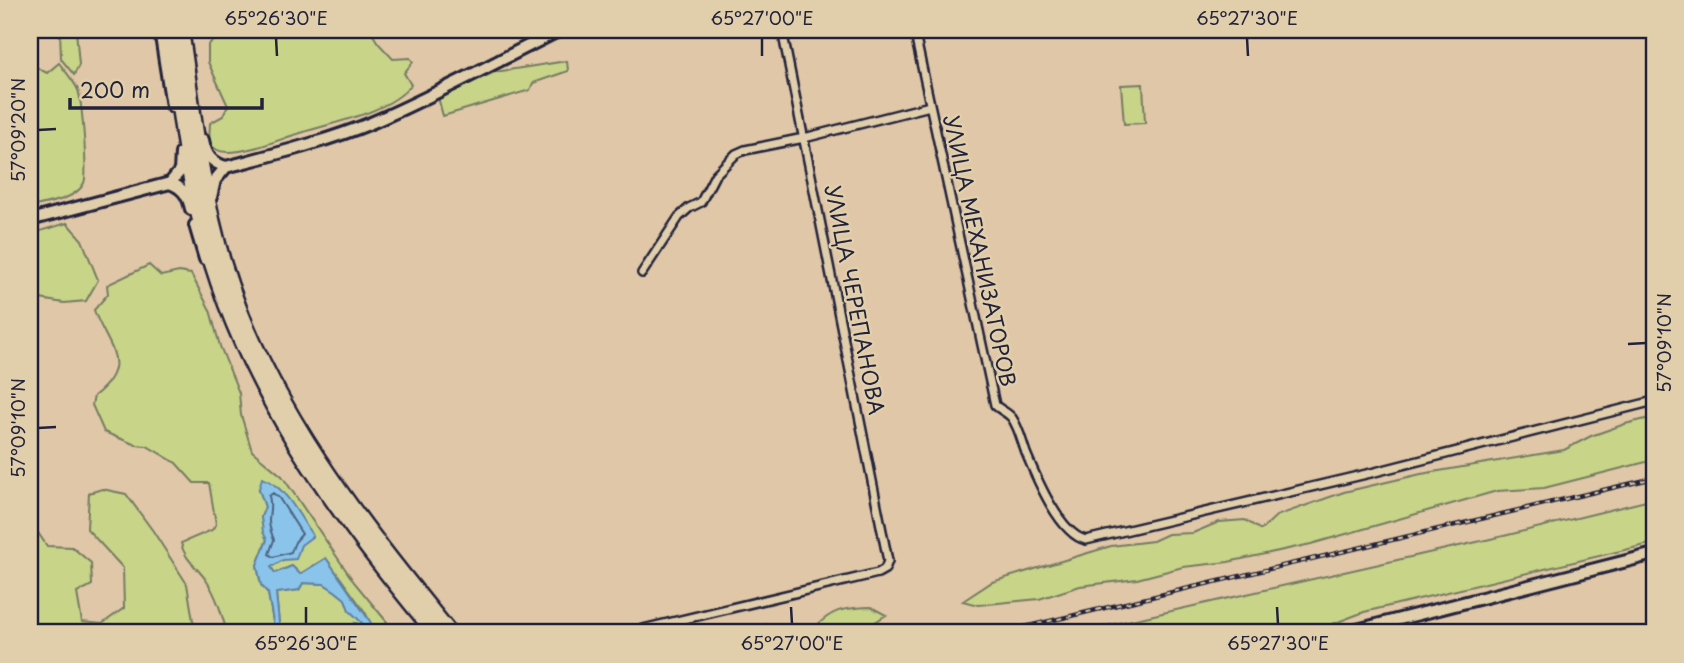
<svg xmlns="http://www.w3.org/2000/svg" width="1684" height="663" viewBox="0 0 1684 663" font-family="'Playpen Sans',sans-serif">
<style>
.green{fill:#c8d488;stroke:#757b62;stroke-width:2}
.water{fill:#8bc4ea;stroke:#6183a4;stroke-width:2}
.lines{fill:none;stroke-linecap:round;stroke-linejoin:round}
.shore{stroke:#4c6381;stroke-width:2}
.street-casing{stroke:#22223b;stroke-width:12}
.secondary-casing{stroke:#22223b;stroke-width:16}
.highway-casing{stroke:#22223b;stroke-width:19}
.street{stroke:#e1cfac;stroke-width:7}
.secondary{stroke:#e1cfac;stroke-width:10}
.highway{stroke:#e1cfac;stroke-width:14}
.rail-casing{stroke:#22223b;stroke-width:4.5}
.rail{stroke:#e1cfac;stroke-width:2;stroke-dasharray:5;stroke-linecap:butt}
.ticks{fill:none;stroke:#22223b;stroke-width:2.5}
.labels{text-anchor:middle;stroke-width:5;stroke-linejoin:round;paint-order:stroke}
.street-label{font-size:21px;fill:#22223b;stroke:#e1cfac}
.neatline{fill:none;stroke:#22223b;stroke-width:2.5}
.ticks-label{font-size:18px;text-anchor:middle;fill:#22223b}
</style>
<rect width="100%" height="100%" fill="#e0c7a7"/>
<filter id="ink" filterUnits="userSpaceOnUse"><feTurbulence type="fractalNoise" baseFrequency=".0143" numOctaves="2"/><feDisplacementMap in="SourceGraphic" scale="14" xChannelSelector="R" yChannelSelector="G"/><feConvolveMatrix kernelMatrix="1 2 1 2 8 2 1 2 1" color-interpolation-filters="sRGB"/></filter>
<g filter="url(#ink)">
<path class="green" d="M60 30H76L79 65 74 75 61 59Z
M237 30H370L378 43 393 59 410 58 413 62 404 73 411 85C388 114 329 123 294 135 273 142 249 152 227 152 219 152 213 149 209 142L210 123 223 116 228 106 208 62V45L219 35Z
M567 61 568 71 533 83 530 90 443 116 438 97 495 72Z
M59 63C65 71 74 81 78 90 82 101 88 174 84 183 76 200 46 203 30 207V64L47 73Z
M1143 84 1145 123 1124 124 1121 85Z
M67 223 82 240 98 280 86 301 64 303 34 298 30 291V234Z
M149 265 161 276 179 272 191 274 210 310 220 346 239 393 241 415 252 451 282 476 354 582 396 633 375 632 365 612 326 558 300 574 292 566 275 573 271 567 283 560 295 511 284 493 259 489 265 507 261 517 267 539 257 565 261 585 268 593 275 633H227C222 615 217 596 206 580 197 567 184 559 181 543L212 530 216 524 209 483H194L176 463 147 446 136 445 104 432 92 405 94 396C135 364 107 347 94 310L108 294 107 285Z
M1654 417V460L1544 488 1497 491 1311 544 1228 562 1183 567 1137 579 1080 586 1039 599 978 605 963 601 992 582 1111 546 1153 541 1168 534 1193 533 1219 522 1245 520 1261 530 1276 516 1344 492 1421 474 1564 450 1591 436 1625 424Z
M102 489 126 494 153 531 187 584 195 633H30V521L47 546 72 547 91 563 92 585 77 593 82 622 102 624 124 608 123 568 87 529 89 493Z
M1654 499V543L1364 612 1309 633H1074L1508 535Z
M303 583 324 584 335 591 345 599 349 610 367 627 356 623 359 633H280L276 593 299 590Z
M871 607 886 615 858 633H737L767 624 811 631C832 609 842 608 871 607Z"/>
<path class="water" d="M262 478C286 486 299 516 313 536L301 545 296 559 283 560 271 567 275 573 292 566 300 574 326 558 378 633H359L355 623 365 626 349 610 345 599 335 591 324 584 303 583 299 590 276 593 280 633H275L268 593 261 585 257 565 267 540 263 532 261 517 265 507 259 489Z"/>
<g class="lines">
<path class="shore" d="M273 493 279 498 302 534 295 542 291 552 273 557 269 554 274 540C272 534 269 528 269 521 269 512 272 506 269 496Z"/>
<g class="street-casing">
<path id="street" d="M914 30 995 405C1000 410 1007 412 1012 418 1019 428 1022 442 1026 453 1036 477 1060 535 1086 540L1375 472 1654 401
M642 273 679 217 689 208 701 202 715 175 736 154 745 150 804 138 930 106
M626 633 878 573 885 569 888 561 782 30"/>
</g>
<g class="secondary-casing">
<path id="secondary" d="M160 30 172 106
M203 140C206 156 211 162 226 167
M226 167C275 154 325 142 371 123 435 96 497 61 560 30
M170 183C183 188 188 195 191 209
M211 197 215 180 226 167
M30 220 170 183 180 171 181 153
M195 225 205 259
M1345 633 1654 554"/>
</g>
<g class="highway-casing">
<path id="highway" d="M168 30C178 96 185 164 202 228 242 387 333 509 435 633
M181 30C193 108 201 189 224 265 267 406 359 521 450 633"/>
</g>
<use href="#street" class="street"/>
<use href="#secondary" class="secondary"/>
<use href="#highway" class="highway"/>
<g class="rail-casing">
<path id="rail" d="M999 633 1654 478"/>
</g>
<use href="#rail" class="rail"/>
</g>
</g>
<path class="ticks" d="M276 38 277 56M762 38V56M1247 38 1248 56M38 130 56 129M1628 344 1646 343M38 428 56 427M306 607V624M791 607 792 624M1277 607 1278 624"/>
<g class="labels">
<g class="street-label">
<text transform="translate(979 251) rotate(78)" y="7">УЛИЦА МЕХАНИЗАТОРОВ</text>
<text transform="translate(854 300) rotate(79)" y="7">УЛИЦА ЧЕРЕПАНОВА</text>
</g>
</g>
<rect width="1684" height="663" fill="none" stroke="#e1cfac" stroke-width="77"/>
<path d="M70 98v10h192v-10" fill="none" stroke="#22223b" stroke-width="3.5"/>
<text x="80" y="98" font-size="21" fill="#22223b" stroke="#e1cfac" stroke-width="5" paint-order="stroke">200 m</text>
<rect x="38" y="38" width="1608" height="586" class="neatline"/>
<g class="ticks-label">
<text x="276" y="25">65°26'30"E</text>
<text x="762" y="25">65°27'00"E</text>
<text x="1247" y="25">65°27'30"E</text>
<text transform="translate(19 130) rotate(-90)" y="6">57°09'20"N</text>
<text transform="translate(1665 343) rotate(-90)" y="6">57°09'10"N</text>
<text transform="translate(19 428) rotate(-90)" y="6">57°09'10"N</text>
<text x="306" y="650">65°26'30"E</text>
<text x="792" y="650">65°27'00"E</text>
<text x="1278" y="650">65°27'30"E</text>
</g>
</svg>
